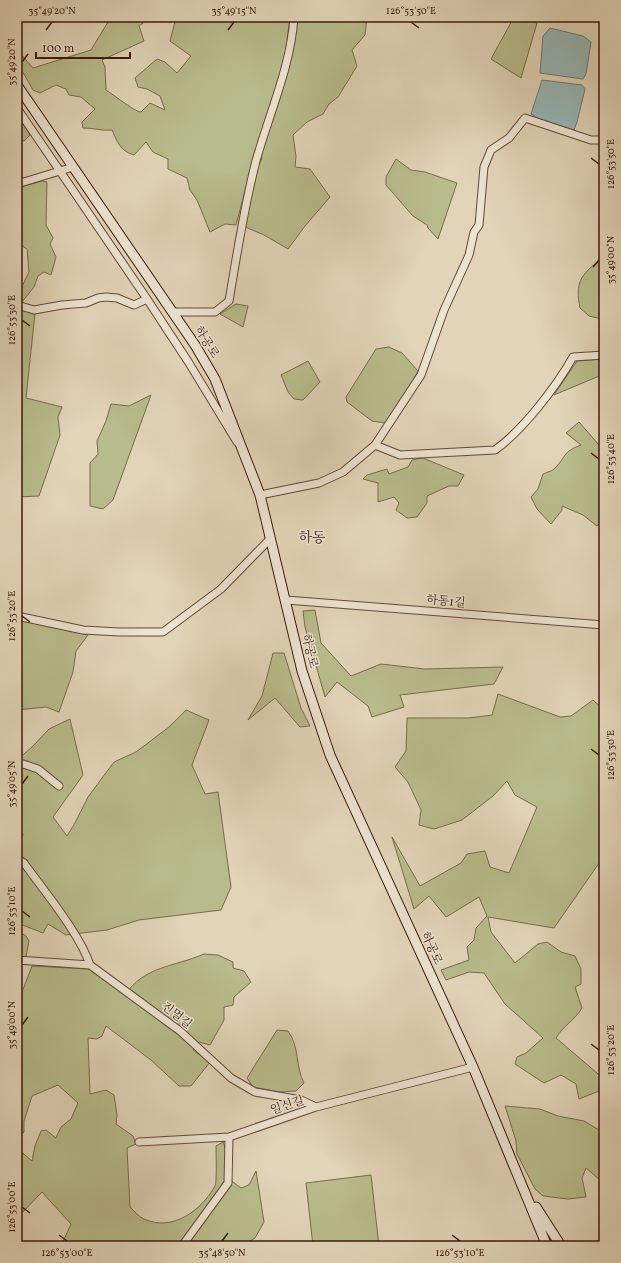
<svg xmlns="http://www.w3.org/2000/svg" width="621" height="1263" viewBox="0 0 621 1263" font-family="Vollkorn,'Noto Serif KR',serif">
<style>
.green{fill:#b8bb8b;stroke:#7a6a4c}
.water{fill:#97b7b7;stroke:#727873}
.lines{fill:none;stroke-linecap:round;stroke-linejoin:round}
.street-casing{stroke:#644837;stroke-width:9}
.secondary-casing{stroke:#3b1a0c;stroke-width:11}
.street{stroke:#ece3d1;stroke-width:7}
.secondary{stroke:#ece3d1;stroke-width:9}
.ticks{fill:none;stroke:#3b1a0c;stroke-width:1.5}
.labels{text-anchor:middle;stroke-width:3;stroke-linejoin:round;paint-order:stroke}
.street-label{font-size:12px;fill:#3b1a0c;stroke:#ece3d1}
.quarter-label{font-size:14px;fill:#3b1a0c;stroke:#ece3d1}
.neatline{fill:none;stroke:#3b1a0c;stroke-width:1.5}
.ticks-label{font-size:10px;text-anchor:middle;fill:#3b1a0c}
</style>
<rect width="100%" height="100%" fill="#e1d4b8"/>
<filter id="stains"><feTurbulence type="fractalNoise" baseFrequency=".005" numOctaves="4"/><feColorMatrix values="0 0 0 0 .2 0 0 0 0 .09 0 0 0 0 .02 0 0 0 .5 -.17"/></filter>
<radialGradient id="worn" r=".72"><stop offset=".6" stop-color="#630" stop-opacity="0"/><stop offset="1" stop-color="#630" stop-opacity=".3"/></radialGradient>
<path class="green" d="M111 17H151L139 26 144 41 102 60 105 67 106 90C114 95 135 112 141 112L150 103 165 110 160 96 147 89 138 87 135 78 157 59 165 62 177 73 191 56 170 41 175 22 170 17H290L287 40 293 41 296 31 297 17H367L365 35 352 50 357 66 338 97 329 104 323 114 307 122 293 135 296 156 295 167 310 169 330 197 305 226 288 249 264 235 243 226 258 167 262 158 256 149 236 225 225 224 210 232 197 200 190 190 187 178 168 169V159L153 152 146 142 134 155C120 151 117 141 112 130 102 131 94 128 83 128L82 122 95 109 81 97 69 95 66 89 56 85 40 93 33 90 17 62V50L33 68 91 50Z
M514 17 537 23 521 78 491 59Z
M17 115 30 135 24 141 19 140 17 142Z
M396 159 411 170 425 172 457 183 438 239 428 228 427 225 413 216 386 185V177Z
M42 181 47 182 46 225 53 238 50 244 56 257 51 275 44 272 38 276 34 287 22 302 18 295 29 272 27 249 19 244 17 221 20 212 17 201V188Z
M600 260H604V317L602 319 589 316 580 308C575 283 580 275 600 260Z
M236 304 248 306 243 327 220 314Z
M17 309 35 313 26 398 62 407 58 417 60 435 39 496 17 497V444L22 420 17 418 18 312Z
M389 347 402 353 418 371 407 392 385 423 372 421 347 402 346 397 376 349Z
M604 359V374L554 395 577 361Z
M308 361 320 382 303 400 294 399 288 392 281 375Z
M151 395 113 500 103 509 90 506V463L98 454 97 441 106 421 111 404 129 406Z
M579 422 599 445 604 454V518L597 526 583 515 562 506V510L551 524 537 509 531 497 538 489 543 474C547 472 553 471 555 468 567 456 562 452 581 445L566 433Z
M423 458 464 475 458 486H449L427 496V503L417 517 407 518 396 510 399 503 394 497 378 502V483L363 479 367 475 387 469 389 474 408 467 412 460Z
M315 610 321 643 351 676 381 664 425 669 503 667 494 684 400 695 404 707 372 717 368 706 337 682 325 697 305 627 303 611Z
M17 619 88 635 76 651 73 672 59 712 46 707 17 710Z
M273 653H284L301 708 310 726 300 727 275 698 248 720 262 696Z
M498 694 560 717 571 716 593 700 604 710V856L554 928 488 917 491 932 515 963 538 944 547 942 561 952 575 956 581 969V984L575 987 582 1008C575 1020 563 1026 556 1038L604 1079V1089L579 1099 576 1084 561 1075 544 1083 515 1064 517 1057 526 1053 543 1038 505 1004 484 973 469 972 446 980 441 970 469 960 467 947 474 940 476 928 487 916 479 897 446 917 429 896 414 909 392 837 420 886 461 863 467 854 485 851 490 867 509 873 537 807 515 795 507 781 493 796 462 820 434 829 419 825 421 810 408 782 395 767 406 751 407 718H469L492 715Z
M186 710 209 720 192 765 205 794 218 792 231 887 221 910 139 920 107 930 66 935 48 924 43 933 20 924 17 927V856L23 834 17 827V760L32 747 49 729 70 719 83 775 53 817 67 836 75 823 88 797 114 762 136 752 169 727Z
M17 931 26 936 29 941 26 957 17 956Z
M204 954 218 955 233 962V968L244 971 251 982 234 997 233 1005 224 1007V1020L210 1045 199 1042 193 1050 210 1062 191 1086H179L151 1060 106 1026 102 1036 97 1039 88 1038 90 1094 106 1090 114 1095 117 1115 116 1124 133 1136 136 1144 127 1148 130 1207C134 1211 139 1217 144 1219 172 1232 201 1211 215 1186 217 1183 216 1152 216 1146L223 1142 226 1150 225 1176 241 1188 249 1185 256 1171 264 1222 255 1238 242 1246H61L71 1224 42 1192 17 1218V1148L32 1161 35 1146 41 1131 46 1130 56 1138 61 1127 71 1119 78 1103 58 1085 32 1096 24 1121V1132L18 1137 17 1148V1005L32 966 89 969 125 995C144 966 174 967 204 954Z
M277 1030 288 1031C300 1047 295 1066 304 1083L296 1091 280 1092 253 1087 247 1078Z
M505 1106 540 1109 558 1116 584 1121 604 1133V1178L600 1180 586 1168 582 1178 586 1197 568 1199 543 1196 535 1189 517 1154 516 1141Z
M371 1175 379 1246H313L306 1183Z"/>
<path class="water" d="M550 28 583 36 591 42 586 74 583 79 540 73 543 36Z
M542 80 582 85 585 89 577 122 574 130 539 119 531 114Z"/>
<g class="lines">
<g class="street-casing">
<path id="street" d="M17 108 147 299
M17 184 73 167
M17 305 34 310 62 305 86 303 98 298 106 297 117 298 134 305 147 299 189 363 237 442
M173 312H215L229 301C237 254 244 207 256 161 269 114 291 66 294 17
M375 445 400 455 495 450C523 430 556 387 573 357L604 355
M260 495 319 483 343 472 375 445 421 375 444 310 469 255 474 232 479 225 484 167 491 150 509 138 525 118 591 140H604
M286 600 604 625
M17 616 83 630 119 632H163L221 589 269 540
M17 762 38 769 59 786
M17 859 24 863C44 891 80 934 90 965
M17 960 90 965 180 1031 231 1078 255 1092 301 1100 316 1107
M139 1142 229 1137
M182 1246 228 1183 229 1137 316 1107 473 1067"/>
</g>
<g class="secondary-casing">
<path id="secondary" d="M17 85 195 345 215 379 260 495 302 671 330 755 473 1067 547 1246
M536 1207 561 1246
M601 1246 604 1245"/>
</g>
<use href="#street" class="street"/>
<use href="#secondary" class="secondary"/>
</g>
<path class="ticks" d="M411 22 419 28M46 30 52 22M228 30 234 22M22 62 28 54M591 158 599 164M593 267 599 260M22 320 30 326M591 453 599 459M22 616 30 622M591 749 599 755M22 784 28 776M22 911 30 917M22 1025 28 1017M591 1044 599 1050M22 1207 30 1213M59 1235 67 1241M452 1235 460 1241M222 1241 228 1233"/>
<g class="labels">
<g class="street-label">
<text transform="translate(207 342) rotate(58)" y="4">하공로</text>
<text transform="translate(446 601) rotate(5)" y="4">하동1길</text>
<text transform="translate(310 651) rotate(76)" y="4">하공로</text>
<text transform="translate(432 948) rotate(65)" y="4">하공로</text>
<text transform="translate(177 1015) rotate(38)" y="4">진멀길</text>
<text transform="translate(287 1105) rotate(-18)" y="4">일신길</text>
</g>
<g class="quarter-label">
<text x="312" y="542">하동</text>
</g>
</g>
<rect width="621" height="1263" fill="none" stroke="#e1d4b8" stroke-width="44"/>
<path d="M36 52v6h94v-6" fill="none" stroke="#3b1a0c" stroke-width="2"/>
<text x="42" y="52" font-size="12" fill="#3b1a0c" stroke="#ece3d1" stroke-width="3" paint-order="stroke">100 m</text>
<rect x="22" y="22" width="577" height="1219" class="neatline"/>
<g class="ticks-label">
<text x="52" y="14">35°49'20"N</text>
<text x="234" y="14">35°49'15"N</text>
<text x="411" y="14">126°53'50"E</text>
<text transform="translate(11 62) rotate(-90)" y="4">35°49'20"N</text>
<text transform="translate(610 164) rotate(-90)" y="4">126°53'50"E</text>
<text transform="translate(610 260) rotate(-90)" y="4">35°49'00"N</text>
<text transform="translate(11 320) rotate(-90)" y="4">126°53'30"E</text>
<text transform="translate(610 459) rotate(-90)" y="4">126°53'40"E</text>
<text transform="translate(11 616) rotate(-90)" y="4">126°53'20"E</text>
<text transform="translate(610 755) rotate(-90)" y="4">126°53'30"E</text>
<text transform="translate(11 784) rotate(-90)" y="4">35°49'05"N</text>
<text transform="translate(11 911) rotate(-90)" y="4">126°53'10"E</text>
<text transform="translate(11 1025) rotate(-90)" y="4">35°49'00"N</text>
<text transform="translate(610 1050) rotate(-90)" y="4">126°53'20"E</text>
<text transform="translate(11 1207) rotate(-90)" y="4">126°53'00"E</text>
<text x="67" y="1256">126°53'00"E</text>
<text x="222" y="1256">35°48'50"N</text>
<text x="460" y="1256">126°53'10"E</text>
</g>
<rect width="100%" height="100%" filter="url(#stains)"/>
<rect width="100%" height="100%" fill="url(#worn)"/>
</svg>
